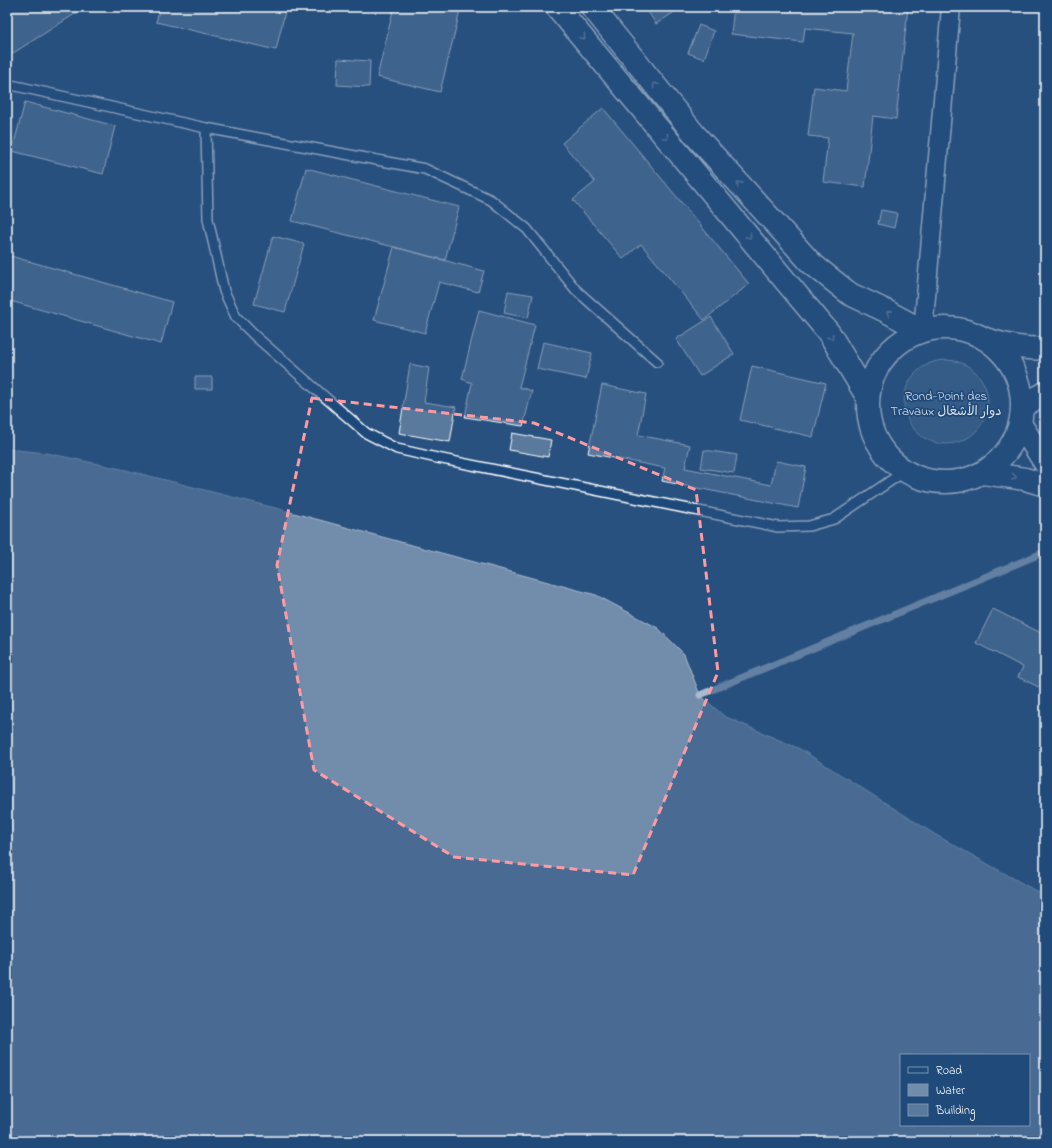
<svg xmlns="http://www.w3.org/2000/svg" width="1052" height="1148" viewBox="0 0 1052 1148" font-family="'Indie Flower','Playpen Sans Arabic',sans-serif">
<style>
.green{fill:#446890;stroke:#a2b4c8}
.water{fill:#718dab;stroke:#aabbcd;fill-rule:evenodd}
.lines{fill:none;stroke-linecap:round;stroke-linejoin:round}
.stream{stroke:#aabbcd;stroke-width:7}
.building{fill:#5a7a9d;stroke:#fff}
.service-casing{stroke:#fff;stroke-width:12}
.minor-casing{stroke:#fff;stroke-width:21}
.tertiary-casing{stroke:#fff;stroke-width:25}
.secondary-casing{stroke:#fff;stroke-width:25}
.service{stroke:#1f4a7a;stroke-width:9}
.minor{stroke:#1f4a7a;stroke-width:18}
.tertiary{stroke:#1f4a7a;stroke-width:22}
.secondary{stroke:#1f4a7a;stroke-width:22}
.oneway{stroke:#7992af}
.marked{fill:none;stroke:#ff9aa2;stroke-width:3;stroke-dasharray:8 5;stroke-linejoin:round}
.labels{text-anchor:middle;stroke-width:3.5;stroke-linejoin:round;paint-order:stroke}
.park-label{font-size:13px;fill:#dae1e9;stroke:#1f4a7a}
</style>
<rect width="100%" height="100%" fill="#28517f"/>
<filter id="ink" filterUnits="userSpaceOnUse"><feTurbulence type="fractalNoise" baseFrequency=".025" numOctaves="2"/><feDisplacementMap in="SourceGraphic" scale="8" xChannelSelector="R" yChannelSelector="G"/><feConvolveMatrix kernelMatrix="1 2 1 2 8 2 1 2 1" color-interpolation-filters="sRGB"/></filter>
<g filter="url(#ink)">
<path class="green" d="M904 402a42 42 0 1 1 84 0a42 42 0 1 1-84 0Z"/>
<path class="water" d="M7 449 47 453 126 470 279 509 596 595 658 628 684 654 700 695 724 716 800 749 936 835 1045 896V1141H7ZM901 1055H1029V1125H901Z"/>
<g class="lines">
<path class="stream" d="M700 695 1045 552"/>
</g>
<path class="building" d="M7 7H79L81 10 7 57Z
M160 7H286L276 50 156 22Z
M394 7H461L440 92 377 77Z
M645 7H669L673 13 656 24Z
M734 7H908L896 119 873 116 865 187 823 182 828 138 808 136 814 87 846 91 853 33 805 28 803 42 731 34Z
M699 25 714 31 704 59 688 53Z
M338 59 370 61 369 87 337 85Z
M25 102 115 126 103 174 12 151Z
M603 108 749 284 704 320 641 244 623 259 573 200 595 182 562 143Z
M306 168 459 207 445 260 292 221Z
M881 210 897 213 894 228 878 224Z
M273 236 304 244 285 312 254 304Z
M394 247 484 271 478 292 439 282 425 333 374 320Z
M7 255 172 302 161 344 7 300Z
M508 291 533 295 528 318 504 313Z
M479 310 535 325 519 387 532 391 523 426 465 417 472 383 462 379Z
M711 317 734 354 700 376 676 339Z
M543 342 592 353 586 379 537 369Z
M410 364 429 368 424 402 456 407 450 442 399 433Z
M752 366 826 383 813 437 740 420Z
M195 377H212V389H195Z
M602 385 646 394 638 435 690 445 685 468 771 485 776 461 806 467 798 508 662 481 665 468 588 453Z
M512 433 551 440 548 457 509 450Z
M704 450 737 455 734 473 701 468Z
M993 609 1045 635V690L1018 677 1023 667 976 643Z"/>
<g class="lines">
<g class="service-casing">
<path id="service" d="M7 84 206 128 425 169 491 200 527 229 576 290 657 362
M206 128 208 219 224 291 236 317 255 336 366 433 397 449 437 458 778 527 809 526 834 519 905 471"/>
</g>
<g class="minor-casing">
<path id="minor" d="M923 331 951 7"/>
</g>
<g class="tertiary-casing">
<path id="tertiary" d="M985 339C1005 345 1024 350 1045 348
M1023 406 1045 393"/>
</g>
<g class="secondary-casing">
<path id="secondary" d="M557 7 829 333 868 398
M592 7 695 135 811 263 850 294 886 311 923 331
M868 405a77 77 0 1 1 154 0a77 77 0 1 1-154 0Z
M1021 425 1045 463
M983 473 1025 479 1045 485"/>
</g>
<use href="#service" class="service"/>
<use href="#minor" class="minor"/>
<use href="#tertiary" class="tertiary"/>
<use href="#secondary" class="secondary"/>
</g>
<defs><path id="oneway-chevron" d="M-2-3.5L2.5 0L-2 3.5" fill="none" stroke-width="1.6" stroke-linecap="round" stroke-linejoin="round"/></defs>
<g class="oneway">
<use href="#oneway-chevron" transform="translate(583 37) rotate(51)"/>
<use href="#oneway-chevron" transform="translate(655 85) rotate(-129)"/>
<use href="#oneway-chevron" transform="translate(666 137) rotate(50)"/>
<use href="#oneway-chevron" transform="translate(739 184) rotate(-132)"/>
<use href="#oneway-chevron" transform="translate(749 236) rotate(50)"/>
<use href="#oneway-chevron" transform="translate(889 313) rotate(-152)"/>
<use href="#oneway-chevron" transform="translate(831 337) rotate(58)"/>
<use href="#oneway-chevron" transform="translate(1014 477) rotate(8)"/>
</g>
</g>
<path d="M0 0H1052V1148H0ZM312 398 534 423 696 490 718 672 633 875 454 857 314 770 277 565Z" fill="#28517f" fill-opacity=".55" fill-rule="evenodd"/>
<path class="marked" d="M312 398 534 423 696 490 718 672 633 875 454 857 314 770 277 565Z"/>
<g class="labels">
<g class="park-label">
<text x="946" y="400">Rond-Point des<tspan x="946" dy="15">Travaux دوار الأشغال</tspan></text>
</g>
</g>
<rect width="1052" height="1148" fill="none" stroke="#1f4a7a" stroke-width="24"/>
<rect x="12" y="12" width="1028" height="1124" fill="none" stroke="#fff" stroke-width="1.5" filter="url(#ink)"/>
<rect x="900" y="1054" width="130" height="72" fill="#1f4a7a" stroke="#7992af"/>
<rect x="908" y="1067" width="20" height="6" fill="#1f4a7a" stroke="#7992af"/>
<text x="936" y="1074" font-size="12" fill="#ffffff">Road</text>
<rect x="908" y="1084" width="20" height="12" fill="#718dab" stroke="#7992af"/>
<text x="936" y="1094" font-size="12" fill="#ffffff">Water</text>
<rect x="908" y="1104" width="20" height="12" fill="#5a7a9d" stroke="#7992af"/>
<text x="936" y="1114" font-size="12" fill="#ffffff">Building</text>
</svg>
